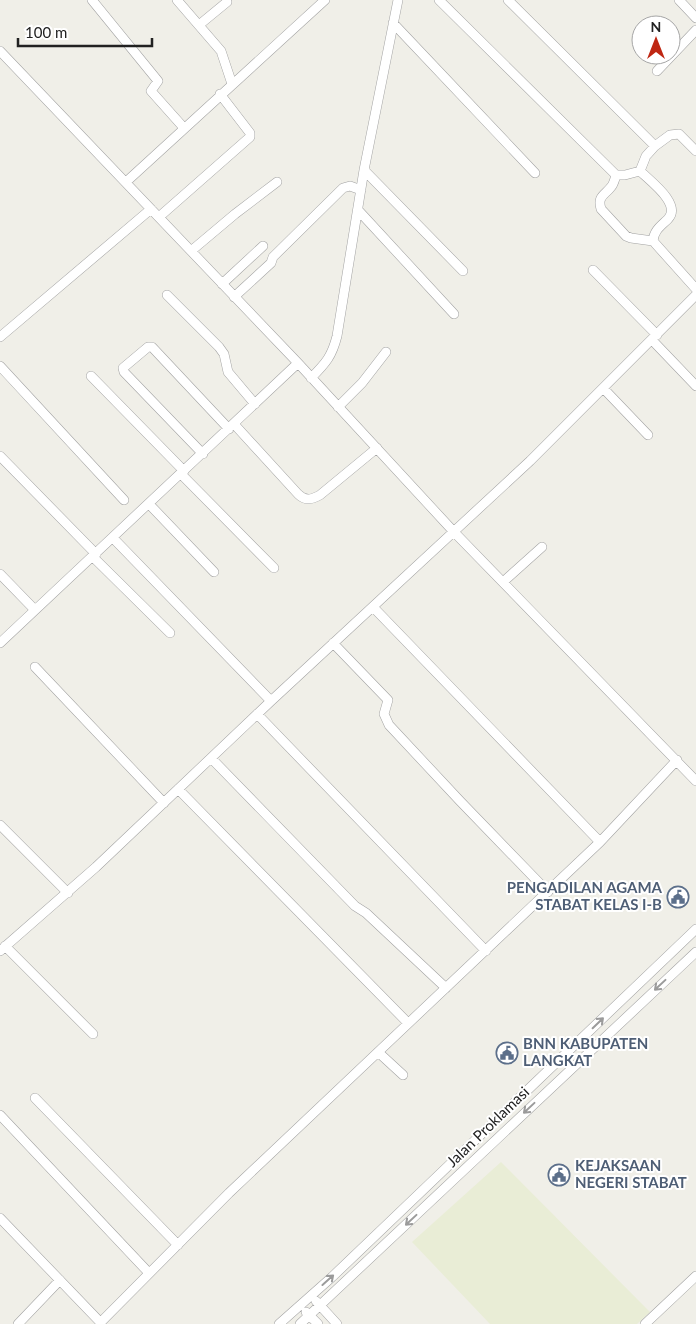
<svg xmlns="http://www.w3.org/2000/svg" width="696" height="1324" viewBox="0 0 696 1324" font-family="Lato,sans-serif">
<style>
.farmland{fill:#e9edd6}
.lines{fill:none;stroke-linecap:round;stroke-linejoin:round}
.minor-casing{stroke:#a2a2a2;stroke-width:10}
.minor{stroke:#fff;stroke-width:9}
.oneway{stroke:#9b9b9b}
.labels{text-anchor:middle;stroke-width:4;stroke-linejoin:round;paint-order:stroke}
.service-label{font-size:15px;font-weight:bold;fill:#4e5e75;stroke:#fff;text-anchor:start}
.street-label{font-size:15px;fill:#212121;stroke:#fff}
</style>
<rect width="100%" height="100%" fill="#f0efe8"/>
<path class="farmland" d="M501 1162 650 1312 637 1324H490L412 1242Z"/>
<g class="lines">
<g class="minor-casing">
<path id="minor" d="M92 0 158 81 151 91 184 128
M177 0 221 51 232 84
M439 0 616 175
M508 0 655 146
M679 0 696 18
M393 23 535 173
M199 25 227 2
M0 51 298 363 454 532 696 781
M657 71 696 30
M696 151 679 134 670 135 655 146 646 156 640 171 625 175H616C615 178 614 184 611 187 605 195 597 196 601 209L626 236 631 238 653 241 696 289
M364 170 463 271
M640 171C650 181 682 204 668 219 661 226 654 230 653 241
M126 182 325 0
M358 210 454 314
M159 217 250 137V133L220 94
M191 251 235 214 277 182
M593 270 657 335
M222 284 263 246
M167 295 219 347 224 354 228 372 255 404
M234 297 271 263 273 257 343 188 350 186 361 190
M0 337 151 209
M652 340 696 386
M0 366 124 500
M91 376 184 471
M311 378C326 363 332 356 337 336L364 170 398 0
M603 388 648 435
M338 407 362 383 386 352
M234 424 298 494C305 501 311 500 320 495L377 448
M203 454 124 372 123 368 148 347H152L229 429
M0 456 96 554
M181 474 274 568
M149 504 214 572
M113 538 271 701
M93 557 170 633
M0 574 35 610
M503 582 542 547
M373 607 600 842
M0 643 298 363
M333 643 388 700 384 714 389 725 460 801 548 892
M35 667 164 803
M257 714 486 951
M212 759 355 906 366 913 446 988
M178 789 408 1023
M0 825 68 893
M5 946 93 1034
M0 951 96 867 271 701 530 461 696 295
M378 1052 403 1075
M35 1098 178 1245
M0 1115 149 1273
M0 1218 102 1324
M316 1301 337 1324
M306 1312 318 1324
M101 1322 229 1193 600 842 677 760
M18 1324 60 1280
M279 1324 332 1277 696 929
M300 1324 696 952
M645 1324 696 1276"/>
</g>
<use href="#minor" class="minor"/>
</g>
<defs><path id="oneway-shaft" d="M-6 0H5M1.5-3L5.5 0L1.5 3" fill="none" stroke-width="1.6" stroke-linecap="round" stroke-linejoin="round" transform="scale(1.25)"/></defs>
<g class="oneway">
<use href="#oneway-shaft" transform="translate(660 985) rotate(137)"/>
<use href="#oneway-shaft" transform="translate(598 1023) rotate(-44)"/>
<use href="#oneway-shaft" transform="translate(529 1108) rotate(137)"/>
<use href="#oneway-shaft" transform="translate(411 1220) rotate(137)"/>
<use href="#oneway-shaft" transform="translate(328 1280) rotate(-42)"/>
</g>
<defs>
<g id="civic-ring" transform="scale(1.125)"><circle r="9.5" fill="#fff" stroke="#5c6f8a" stroke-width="1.5"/><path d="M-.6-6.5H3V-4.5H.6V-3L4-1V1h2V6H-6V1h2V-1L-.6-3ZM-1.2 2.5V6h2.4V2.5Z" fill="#5c6f8a"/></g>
</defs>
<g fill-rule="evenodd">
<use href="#civic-ring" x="678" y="897"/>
<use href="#civic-ring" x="507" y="1053"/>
<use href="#civic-ring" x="559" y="1175"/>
</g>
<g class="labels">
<g class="service-label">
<text x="662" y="893" text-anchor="end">PENGADILAN AGAMA<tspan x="662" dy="17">STABAT KELAS I-B</tspan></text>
<text x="523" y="1049">BNN KABUPATEN<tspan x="523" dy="17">LANGKAT</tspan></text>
<text x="575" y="1171">KEJAKSAAN<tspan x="575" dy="17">NEGERI STABAT</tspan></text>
</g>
<g class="street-label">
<text transform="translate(488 1127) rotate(-44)" y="5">Jalan Proklamasi</text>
</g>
</g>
<g transform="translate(656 40)"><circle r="24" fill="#ffffff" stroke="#a6a6a6"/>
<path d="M0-4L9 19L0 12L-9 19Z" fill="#bf2713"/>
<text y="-8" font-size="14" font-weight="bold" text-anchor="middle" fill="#212121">N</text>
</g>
<path d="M18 38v8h134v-8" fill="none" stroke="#212121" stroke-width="2.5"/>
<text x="25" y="38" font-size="15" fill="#212121" stroke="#ffffff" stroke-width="4" paint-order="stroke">100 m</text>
</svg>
